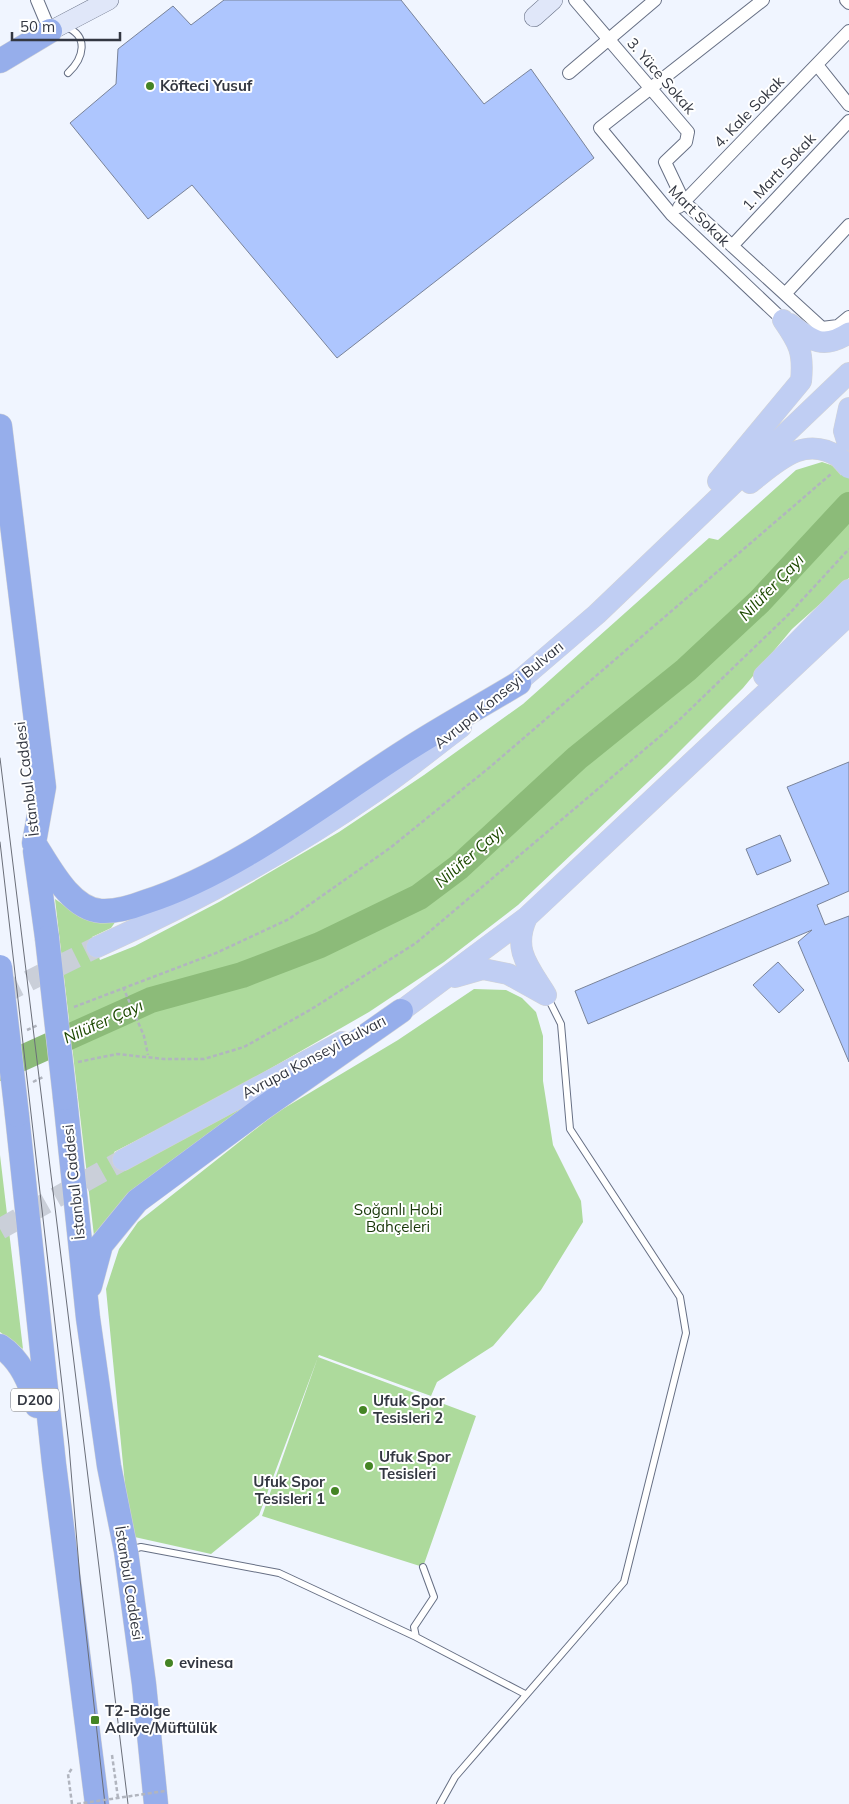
<svg xmlns="http://www.w3.org/2000/svg" width="849" height="1804" viewBox="0 0 849 1804" font-family="Mulish,sans-serif">
<style>
.green{fill:#adda9c}
.lines{fill:none;stroke-linecap:round;stroke-linejoin:round}
.river{stroke:#8cbb79;stroke-width:26}
.building{fill:#aec6fe;stroke:#798399}
.primary-tunnel{stroke:#cacfd9;stroke-width:21;stroke-dasharray:21 11;stroke-linecap:butt}
.lane-casing{stroke:#666f84;stroke-width:8}
.street-casing{stroke:#666f84;stroke-width:14}
.secondary-casing{stroke:#666f84;stroke-width:20}
.primary-casing{stroke:#d2d3d5;stroke-width:22}
.highway-casing{stroke:#d2d3d5;stroke-width:25}
.path{stroke:#b1b5bf;stroke-width:2.5;stroke-dasharray:4 2.5;stroke-linecap:butt}
.lane{stroke:#fff;stroke-width:6}
.street{stroke:#fff;stroke-width:12}
.secondary{stroke:#e0e7f9;stroke-width:19}
.primary{stroke:#c0cef3;stroke-width:21}
.highway{stroke:#96aeeb;stroke-width:24}
.tram{stroke:#6a6e78;stroke-width:1}
.primary-bridge-casing{stroke:#d2d3d5;stroke-width:22;stroke-linecap:butt}
.highway-bridge-casing{stroke:#d2d3d5;stroke-width:25;stroke-linecap:butt}
.path-bridge{stroke:#b1b5bf;stroke-width:2.5;stroke-dasharray:4 2.5;stroke-linecap:butt}
.primary-bridge{stroke:#c0cef3;stroke-width:21}
.highway-bridge{stroke:#96aeeb;stroke-width:24}
.poi-dot{fill:#448424;stroke:#fff;stroke-width:2}
.labels{text-anchor:middle;stroke-width:4;stroke-linejoin:round;paint-order:stroke}
.shield{fill:#fff;stroke:#70737a;stroke-width:1}
.shield-label{font-size:14px;font-weight:bold;fill:#333741}
.street-label{font-size:15px;fill:#333741;stroke:#fff}
.poi-label{font-size:15px;font-weight:bold;fill:#333741;stroke:#fff;text-anchor:start}
.park-label{font-size:15px;fill:#173607;stroke:#fff}
.water-label{font-size:16px;font-style:italic;fill:#1d4901;stroke:#fff}
</style>
<rect width="100%" height="100%" fill="#f0f5ff"/>
<path class="green" d="M822 462 837 467 849 478V578L792 629 743 688 666 765 518 905 444 962 369 1012 219 1098 114 1152 124 1171 245 1106 243 1113 94 1236 55 899C73 913 93 916 116 921L111 928 92 937 100 960 135 946 219 902 339 832 424 775 523 704 709 538 718 540 796 470Z
M474 989 506 990 522 998 536 1012 543 1036V1081L553 1145 581 1201 583 1222 541 1290 493 1346 437 1382 431 1396 319 1355 318 1357 476 1416 423 1567 262 1516 318 1357 259 1515 211 1554 130 1536 106 1289 119 1249 138 1222 276 1113 398 1040Z
M0 1155 23 1349 0 1332Z"/>
<g class="lines">
<path class="river" d="M0 1068 151 1000 242 975 320 945 419 897 459 867 577 758 686 670 760 601 849 505"/>
</g>
<path class="building" d="M224 0H401L484 104 531 69 594 158 337 358 192 185 148 219 70 123 116 84 118 49 173 6 191 25Z
M849 762V891L817 905 825 925 849 916V1062L798 942 812 930 588 1024 575 991 829 884 787 787Z
M780 835 791 861 757 875 746 849Z
M778 962 804 990 779 1013 753 985Z"/>
<g class="lines">
<path class="primary-tunnel" d="M0 995 97 947
M0 1229 123 1160"/>
<g class="lane-casing">
<path id="lane" d="M66 27C89 36 84 58 68 73
M129 1550 141 1547 279 1573 416 1637
M423 1567 434 1597 414 1627 416 1637 525 1694
M440 1804 455 1777 624 1582 686 1333 680 1297 570 1129 561 1024 547 996"/>
</g>
<g class="street-casing">
<path id="street" d="M37 0 50 31
M575 0 688 132 686 142 665 162 684 202 822 328 838 326 849 317
M763 0 600 128 672 215 783 320
M846 0 849 3
M817 65 849 105
M569 73 655 0
M679 207 849 31
M732 246 849 121
M785 294 849 225"/>
</g>
<g class="secondary-casing">
<path id="secondary" d="M534 17 553 0
M50 31 109 0"/>
</g>
<g class="primary-casing">
<path id="primary" d="M790 324C812 341 823 350 849 333
M849 408 844 431 849 447
M718 481 801 381C804 352 799 343 783 320
M750 483C777 462 804 434 839 457
M764 676 849 590
M505 693 597 614 849 373
M527 917C512 949 528 966 545 993
M97 947C194 903 288 852 376 791 405 771 433 748 461 727
M455 977 483 969 508 974 546 995
M387 1019 401 1011 527 917 849 615
M123 1160 342 1042"/>
</g>
<g class="highway-casing">
<path id="highway" d="M0 61 50 31
M0 426 44 787 34 843C49 866 70 909 101 911 116 912 132 907 145 902 236 873 325 802 405 751 442 727 481 706 519 683
M35 851 47 938
M65 1098 88 1318 109 1466 126 1551 144 1684 156 1804
M17 1115 54 1464 97 1804
M90 1286 101 1245 137 1201 260 1110 401 1011
M0 1346C21 1360 30 1383 37 1406"/>
</g>
<path class="path" d="M123 987 144 1036 148 1055
M74 1007 216 953 289 919 390 848 490 767 831 474
M27 1030 38 1025
M78 1062 117 1054 164 1059H204L244 1047 310 1010 416 943 677 722 789 614 849 549
M33 1082 43 1077
M112 1755 118 1798
M72 1804 68 1774 73 1767"/>
<use href="#lane" class="lane"/>
<use href="#street" class="street"/>
<use href="#secondary" class="secondary"/>
<use href="#primary" class="primary"/>
<use href="#highway" class="highway"/>
<path class="tram" d="M0 758 128 1804
M0 842 69 1446 80 1579 105 1804"/>
<g class="primary-bridge-casing">
<path id="primary-bridge" d="M839 457 849 468"/>
</g>
<g class="highway-bridge-casing">
<path id="highway-bridge" d="M47 938 65 1098
M0 967 17 1115"/>
</g>
<path class="path-bridge" d="M77 1804 165 1791"/>
<use href="#primary-bridge" class="primary-bridge"/>
<use href="#highway-bridge" class="highway-bridge"/>
</g>
<g class="poi-dot">
<circle cx="150" cy="86" r="5"/>
<circle cx="363" cy="1410" r="5"/>
<circle cx="369" cy="1466" r="5"/>
<circle cx="335" cy="1491" r="5"/>
<circle cx="169" cy="1663" r="5"/>
<rect x="90" y="1715" width="10" height="10" rx="2.5"/>
</g>
<g class="labels">
<rect class="shield" x="11" y="1388.5" width="48" height="23" rx="4"/>
<g class="shield-label">
<text x="35" y="1405">D200</text>
</g>
<g class="street-label">
<text transform="translate(661 76) rotate(49)" y="5">3. Yüce Sokak</text>
<text transform="translate(749 112) rotate(-46)" y="5">4. Kale Sokak</text>
<text transform="translate(779 172) rotate(-47)" y="5">1. Martı Sokak</text>
<text transform="translate(699 216) rotate(45)" y="5">Mart Sokak</text>
<text transform="translate(499 695) rotate(-39)" y="5">Avrupa Konseyi Bulvarı</text>
<text transform="translate(27 779) rotate(-97)" y="5">İstanbul Caddesi</text>
<text transform="translate(314 1057) rotate(-28)" y="5">Avrupa Konseyi Bulvarı</text>
<text transform="translate(74 1182) rotate(-96)" y="5">İstanbul Caddesi</text>
<text transform="translate(129 1583) rotate(81)" y="5">İstanbul Caddesi</text>
</g>
<g class="poi-label">
<text x="160" y="91">Köfteci Yusuf</text>
<text x="373" y="1406">Ufuk Spor<tspan x="373" dy="17">Tesisleri 2</tspan></text>
<text x="379" y="1462">Ufuk Spor<tspan x="379" dy="17">Tesisleri</tspan></text>
<text x="325" y="1487" text-anchor="end">Ufuk Spor<tspan x="325" dy="17">Tesisleri 1</tspan></text>
<text x="179" y="1668">evinesa</text>
<text x="105" y="1716">T2-Bölge<tspan x="105" dy="17">Adliye/Müftülük</tspan></text>
</g>
<g class="park-label">
<text x="398" y="1215">Soğanlı Hobi<tspan x="398" dy="17">Bahçeleri</tspan></text>
</g>
<g class="water-label">
<text transform="translate(771 587) rotate(-46)" y="6">Nilüfer Çayı</text>
<text transform="translate(469 856) rotate(-41)" y="6">Nilüfer Çayı</text>
<text transform="translate(103 1021) rotate(-24)" y="6">Nilüfer Çayı</text>
</g>
</g>
<path d="M12 32v8h108v-8" fill="none" stroke="#333741" stroke-width="2.5"/>
<text x="20" y="32" font-size="15" fill="#333741" stroke="#ffffff" stroke-width="4" paint-order="stroke">50 m</text>
</svg>
